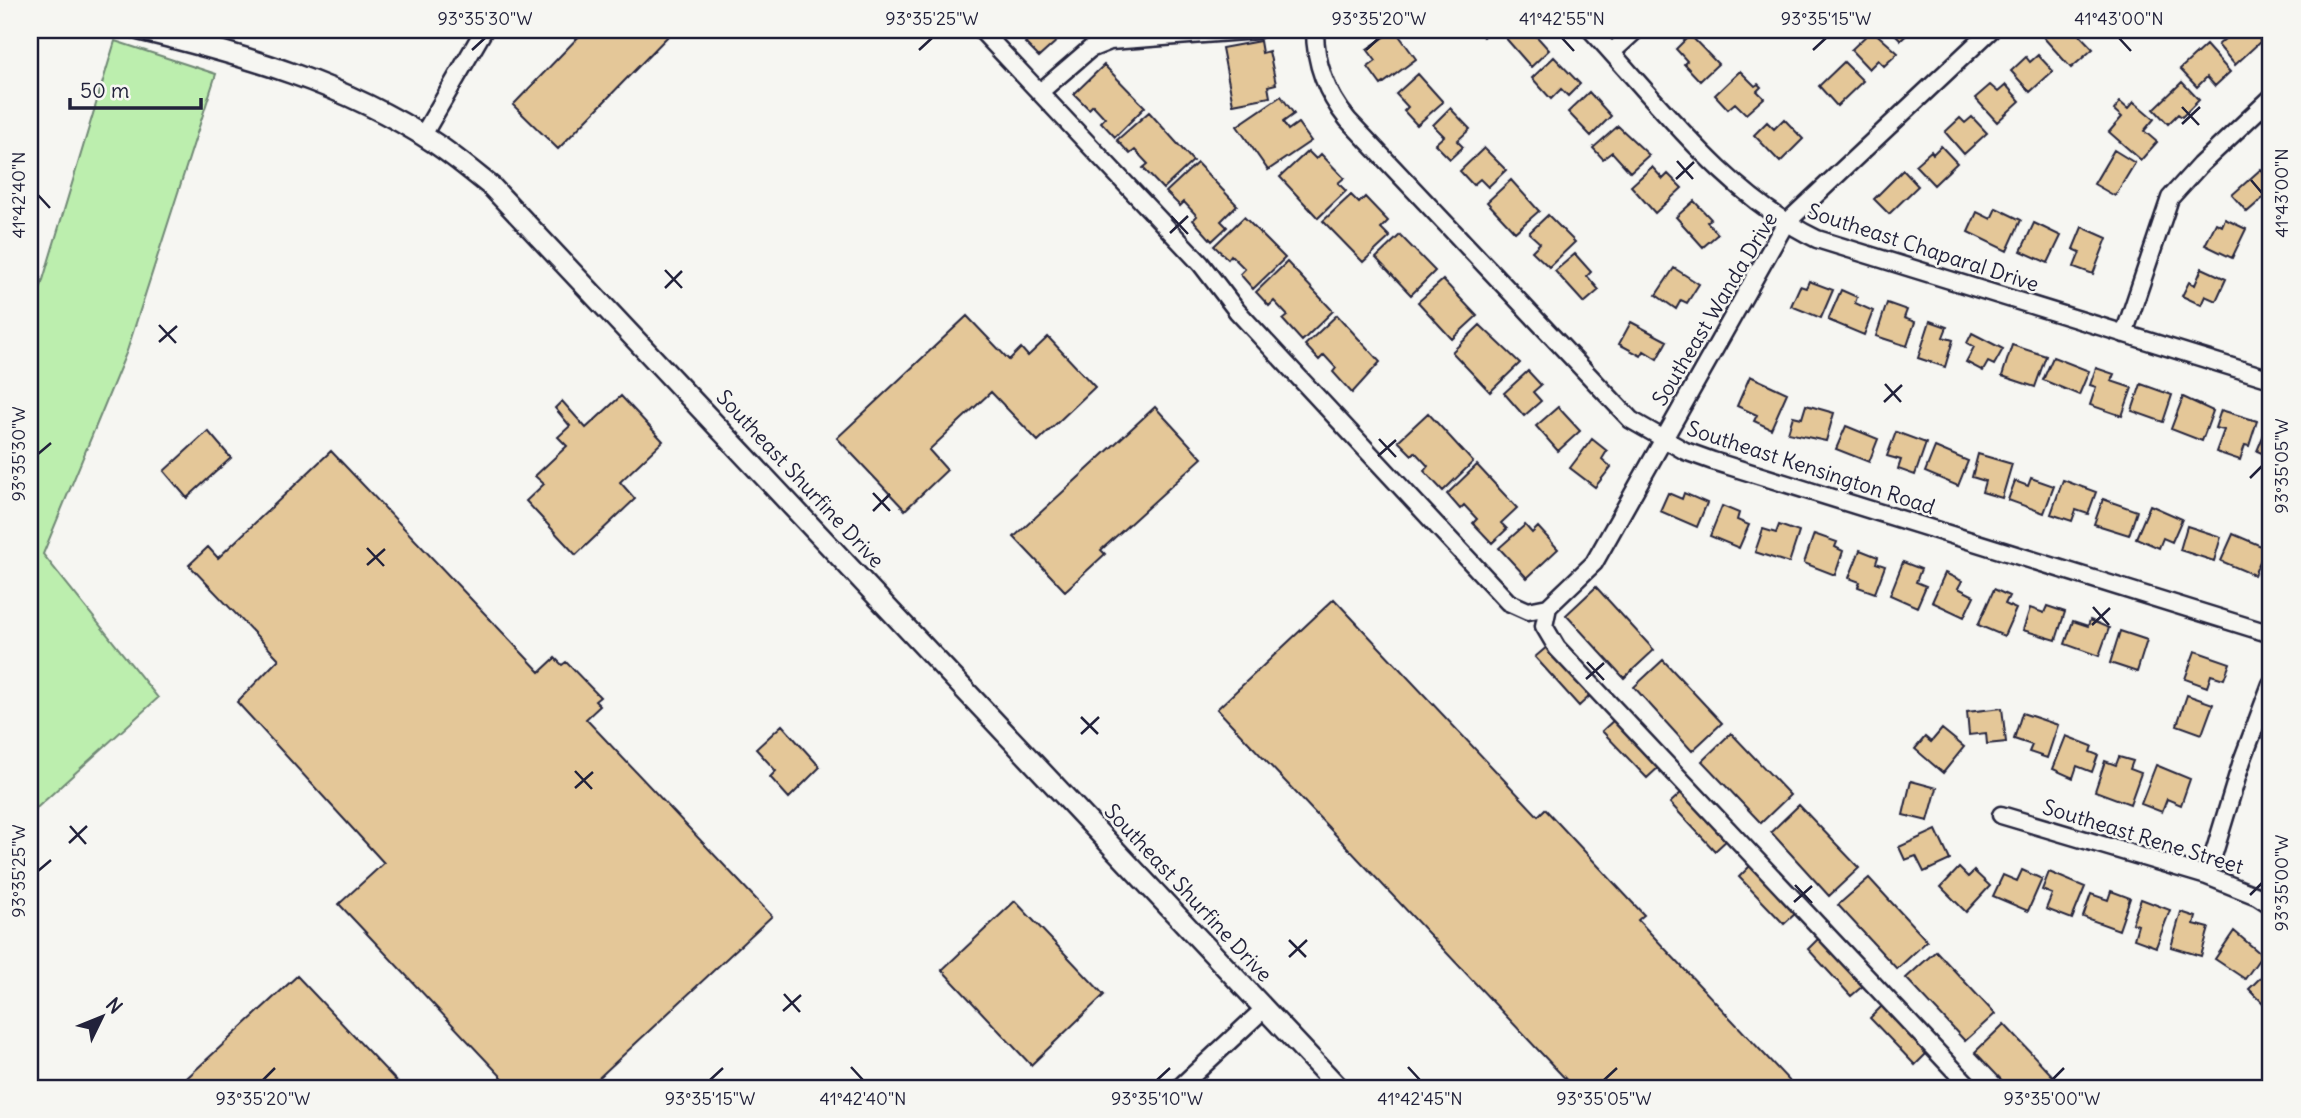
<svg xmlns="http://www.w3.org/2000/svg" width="2301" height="1118" viewBox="0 0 2301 1118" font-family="Delius,sans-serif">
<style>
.green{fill:#bceeae;stroke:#6f8874;stroke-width:2}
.building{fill:#e4c798;stroke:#22223b;stroke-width:2}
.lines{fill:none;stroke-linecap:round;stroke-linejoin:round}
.minor-casing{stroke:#22223b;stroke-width:21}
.tertiary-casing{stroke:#22223b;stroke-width:24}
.minor{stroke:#f6f6f2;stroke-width:16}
.tertiary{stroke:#f6f6f2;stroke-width:19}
.ticks{fill:none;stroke:#22223b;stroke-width:2.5}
.labels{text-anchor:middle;stroke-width:5;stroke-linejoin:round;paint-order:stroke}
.street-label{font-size:21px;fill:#22223b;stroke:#f6f6f2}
.neatline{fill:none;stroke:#22223b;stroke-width:2.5}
.ticks-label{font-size:18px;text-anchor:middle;fill:#22223b}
</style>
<rect width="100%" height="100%" fill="#f6f6f2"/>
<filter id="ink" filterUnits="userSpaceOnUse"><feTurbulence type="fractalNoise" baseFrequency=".0143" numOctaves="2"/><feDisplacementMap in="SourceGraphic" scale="14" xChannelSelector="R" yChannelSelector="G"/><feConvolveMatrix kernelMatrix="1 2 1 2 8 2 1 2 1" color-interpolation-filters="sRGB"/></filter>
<g filter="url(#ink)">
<path class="green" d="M115 41 216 74 127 351 43 554 158 698 30 814V323Z"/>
<path class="building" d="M585 30H674L558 149 513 105Z
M1023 30H1069L1039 57 1025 43 1030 38Z
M1395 30 1416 59 1381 85 1368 67 1376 61 1367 49Z
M1476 30H1491L1483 37Z
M1509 30H1531L1549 50 1531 67 1503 35Z
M1872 30 1898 53 1884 66 1878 60 1869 69 1851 50Z
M1891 30H1912L1901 40Z
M2053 30H2075L2093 49 2071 68 2044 38Z
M2235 30H2251L2261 41 2235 65 2218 45Z
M1690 35 1718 64 1700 81 1684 64 1687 61 1676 49Z
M1260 41 1262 53 1269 51 1276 84 1268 86 1270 97 1233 104 1222 48Z
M2206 45 2230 72 2215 86 2207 77 2197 87 2180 69Z
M2038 55 2053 71 2030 92 2011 71 2026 57 2030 62Z
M1554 57 1580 84 1568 96 1561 89 1551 99 1532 78Z
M1844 62 1863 81 1837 106 1819 86Z
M1104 65 1145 107 1115 137 1101 122 1105 118 1093 105 1089 109 1074 94Z
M1740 71 1755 86 1758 84 1761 87 1757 91 1764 98 1746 114 1735 103 1728 109 1715 95Z
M1418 74 1443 102 1417 125 1404 111 1408 107 1396 94Z
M2182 82 2199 100 2182 117 2178 114 2168 124 2154 109Z
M1990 85 1998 92 2006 85 2020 101 1997 122 1975 98Z
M1589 92 1611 116 1591 136 1568 112Z
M1281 96 1294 114 1283 122 1288 130 1298 123 1311 141 1268 170 1237 126Z
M2120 102 2128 109 2134 102 2154 119 2144 131 2157 142 2141 160 2109 132 2122 117 2114 110Z
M1450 108 1470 129 1457 141 1463 147 1450 159 1435 144 1444 136 1433 125Z
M1149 112 1193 161 1163 189 1143 168 1148 164 1135 150 1130 154 1117 140Z
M1972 117 1987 133 1964 154 1945 132 1960 118 1965 123Z
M1784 119 1803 139 1780 162 1754 135 1767 122 1774 129Z
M1618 126 1649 155 1630 172 1612 152 1603 159 1593 148Z
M1941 146 1957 163 1934 185 1915 165 1931 151 1933 154Z
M1484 148 1506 170 1488 187 1480 179 1473 185 1460 171Z
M2114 150 2135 163 2115 196 2094 184Z
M1308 151 1316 159 1321 154 1344 178 1338 183 1346 191 1318 218 1280 177Z
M1197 163 1237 205 1221 221 1227 227 1212 241 1193 220 1197 216 1184 202 1180 206 1166 192Z
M1652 167 1663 179 1668 174 1682 188 1655 213 1631 186Z
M2261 169 2271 181V191L2247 212 2232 195Z
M1903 170 1918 186 1889 214 1874 199Z
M1511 180 1539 211 1515 232 1487 202Z
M1351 195 1359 203 1365 197 1388 221 1381 228 1390 237 1363 262 1323 221Z
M1694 201 1711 219 1707 222 1718 234 1703 247 1676 217Z
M1996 208 2021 220 2007 251 1968 232 1977 212 1991 219Z
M1548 215 1575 242 1549 267 1532 251 1540 243 1529 233Z
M1244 217 1285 258 1253 289 1240 274 1245 269 1231 255 1228 259 1214 246Z
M2225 219 2246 229 2232 258 2205 245 2216 223 2222 226Z
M2034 223 2061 236 2048 263 2021 251Z
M2082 227 2107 238 2093 274 2074 267 2080 252 2073 249Z
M1400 235 1435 271 1411 295 1376 258Z
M1575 254 1591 272 1587 276 1599 290 1584 303 1555 271Z
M1287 262 1333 311 1302 341 1283 320 1288 316 1274 301 1269 306 1256 292Z
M1674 268 1699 284 1687 303 1681 300 1676 309 1656 295Z
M2202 268 2226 279 2216 301 2205 296 2201 305 2182 296 2189 282 2195 285Z
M1443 280 1477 316 1452 339 1418 302Z
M1809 281 1833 290 1821 318 1791 306 1800 286 1806 288Z
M1841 290 1857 297 1855 303 1873 311 1864 335 1828 320Z
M1887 303 1907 310 1904 318 1915 322 1907 346 1876 336Z
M1337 315 1380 362 1352 393 1333 372 1336 368 1324 355 1319 360 1305 345Z
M967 316 1009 360 1021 348 1028 356 1048 337 1095 387 1038 441 991 392 929 450 947 470 905 510 837 438Z
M1930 321 1947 327 1943 337 1953 340 1945 367 1918 358Z
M1631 322 1667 341 1657 359 1644 351 1641 356 1619 344Z
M1480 325 1520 363 1490 392 1452 352Z
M1972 333 2003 349 1994 365 1988 362 1983 371 1966 362 1974 347 1967 343Z
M2012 345 2046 356 2035 387 2002 376Z
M2053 357 2089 371 2079 395 2043 380Z
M2096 368 2114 374 2111 381 2132 388 2122 416 2090 405 2096 387 2090 385Z
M1528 371 1541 385 1533 392 1541 401 1524 416 1504 393Z
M1750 376 1787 393 1771 429 1754 421 1757 415 1737 406Z
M2141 384 2172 395 2163 422 2132 411Z
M621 396 663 441 620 482 635 499 576 555 526 501 544 484 535 476 567 446 558 437 570 426 555 408 562 401 586 428Z
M2183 397 2213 411 2202 441 2171 429Z
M1806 405 1834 413 1826 441 1788 433 1793 416 1802 418Z
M1155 407 1202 458 1101 550 1105 554 1065 591 1014 537Z
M1558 407 1580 431 1558 451 1536 426Z
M2221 410 2257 421 2249 446 2245 445 2240 460 2216 452 2224 430 2215 428Z
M1428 413 1473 462 1443 491 1424 471 1428 466 1415 452 1412 455 1398 441Z
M2269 422 2271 423V457L2257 451Z
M1846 426 1878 439 1869 462 1836 449Z
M208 431 231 458 187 498 164 471Z
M1896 432 1926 443 1915 475 1898 469 1901 460 1887 456Z
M1592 439 1607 451 1602 459 1611 467 1595 487 1570 468Z
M1935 447 1968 461 1958 486 1925 472Z
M331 451 540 672 555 658 562 665 566 662 600 697 595 701 600 706 586 719 772 916 588 1088H512L339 904 384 863 237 702 279 659 189 565 208 547 218 558Z
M1978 454 2012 464 2002 498 1982 492 1985 481 1972 477Z
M1477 465 1517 508 1501 523 1507 529 1492 543 1473 523 1477 519 1464 505 1460 509 1447 494Z
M2031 478 2054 486 2044 513 2008 500 2015 481 2028 486Z
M2063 480 2096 492 2088 514 2076 510 2072 521 2051 514Z
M1668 493 1682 499 1684 493 1707 503 1697 527 1660 511Z
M2103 499 2137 511 2129 535 2094 524Z
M2150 505 2182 519 2172 542 2163 538 2159 548 2136 538Z
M1722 506 1739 513 1737 520 1749 525 1739 548 1710 536Z
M1525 525 1532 533 1538 527 1558 549 1527 578 1499 548Z
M1779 525 1799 532 1789 563 1755 552 1763 529 1776 533Z
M2187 526 2221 537 2214 561 2180 550Z
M1814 534 1837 542 1835 547 1843 551 1835 575 1804 563Z
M2233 534 2266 548 2254 575 2221 561Z
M1860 550 1878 557 1876 563 1885 566 1875 593 1858 587 1860 582 1849 578Z
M1903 562 1921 569 1916 582 1926 586 1917 607 1890 595Z
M1945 573 1962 581 1958 588 1974 596 1964 617 1932 602Z
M1596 587 1654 650 1624 678 1566 615Z
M1994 589 2009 596 2005 604 2016 609 2004 636 1978 625Z
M1334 599 1538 816 1545 809 1644 915 1638 920 1796 1088H1574L1217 709Z
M2047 606 2065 612 2056 640 2023 630 2030 608 2044 613Z
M2090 620 2109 628 2099 656 2065 644 2073 621 2088 626Z
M2120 631 2147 640 2137 672 2110 663Z
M1548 646 1592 694 1579 706 1535 657Z
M2195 651 2230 663 2224 679 2211 675 2207 687 2185 679Z
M1663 660 1722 723 1692 751 1634 687Z
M2187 695 2213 704 2202 734 2177 725Z
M2002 708 2006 742 1987 744 1986 733 1969 735 1967 712Z
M2022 713 2058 725 2047 758 2029 752 2032 745 2014 739Z
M1615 719 1660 766 1647 778 1602 731Z
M782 725 820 767 789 798 770 777 776 771 756 749Z
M1942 729 1964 747 1943 773 1915 749 1925 737 1931 742Z
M1731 733 1790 795 1761 823 1702 761Z
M2066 736 2092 746 2090 752 2098 755 2092 772 2077 766 2073 778 2053 769Z
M2119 757 2133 761 2130 769 2141 773 2130 804 2095 791 2105 761 2116 765Z
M2156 765 2190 779 2181 805 2167 799 2162 812 2141 804Z
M1911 781 1937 788 1928 821 1903 815Z
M1683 791 1728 839 1715 851 1670 803Z
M1799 805 1859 868 1829 896 1771 832Z
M1936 830 1950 860 1924 872 1916 856 1905 860 1899 847Z
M1751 865 1797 912 1784 924 1739 877Z
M1959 868 1968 877 1974 871 1990 886 1966 912 1941 887Z
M2022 870 2042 879 2028 911 1993 896 2003 875 2017 881Z
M2049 872 2085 887 2072 919 2046 909 2052 894 2042 890Z
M1869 878 1927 941 1897 969 1838 905Z
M2111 891 2130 898 2119 930 2083 917 2091 894 2108 900Z
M2141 899 2170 910 2156 947 2134 939 2138 925 2132 923Z
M1015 901 1104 995 1031 1065 942 970Z
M2181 912 2196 917 2194 924 2209 928 2201 956 2171 947Z
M2234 931 2262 955 2245 979 2215 959Z
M1820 937 1864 985 1851 996 1808 949Z
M1936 951 1995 1014 1965 1041 1906 978Z
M2271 967V1011L2249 989Z
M297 976 403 1088H176Z
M1883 1005 1928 1052 1915 1065 1870 1018Z
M2004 1024 2063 1087 2062 1088H2009L1975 1052Z"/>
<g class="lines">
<g class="minor-casing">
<path id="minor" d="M981 30 1201 264 1237 311 1508 602 1528 611 1548 607 1594 563 1785 224 1991 30
M1315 30C1315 64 1326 93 1348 120L1631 420 1685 451 1713 461 2271 634
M1591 30C1658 102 1727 196 1817 239L2271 379
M1612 52 1636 30
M1040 92 1090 49 1110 41 1257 30
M423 135 484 30
M2124 334 2170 198 2200 165 2271 98
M1548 607 1544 626 1557 648 1971 1088
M2001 815 2207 876 2257 896 2271 905
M2207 876 2242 761 2271 684
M1179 1088 1265 1008"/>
</g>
<g class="tertiary-casing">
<path id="tertiary" d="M140 30C240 54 346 84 433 142 453 155 473 172 492 187L1339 1088"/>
</g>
<use href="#minor" class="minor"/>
<use href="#tertiary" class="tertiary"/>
</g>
</g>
<path class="ticks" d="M1562 38 1574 51M2119 38 2131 51M472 50 485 38M919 50 932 38M1366 50 1379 38M1813 50 1826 38M2182 107 2199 125M2182 124 2200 107M1677 161 1693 179M1676 179 1694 162M2251 180 2262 193M38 195 50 208M1171 216 1188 234M1170 233 1188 216M665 270 682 288M665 288 682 271M159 325 176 343M159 342 177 326M1885 384 1901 402M1884 402 1902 385M1379 439 1396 457M38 454 51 443M1378 456 1396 440M2250 478 2262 466M873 493 890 511M873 511 890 494M367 548 384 566M367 565 385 549M2093 607 2109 625M2092 625 2110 608M1587 662 1604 680M1586 679 1604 663M1081 717 1098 734M1081 734 1099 717M575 771 592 789M575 788 593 772M70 826 86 844M69 843 87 826M38 871 51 860M1795 885 1812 903M2250 895 2262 883M1794 902 1812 886M1289 940 1306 957M1289 957 1307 940M784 994 800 1012M783 1011 801 995M851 1067 863 1080M1408 1067 1420 1080M263 1080 275 1068M710 1080 723 1068M1157 1080 1170 1068M1604 1080 1617 1068M2052 1080 2064 1068"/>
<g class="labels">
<g class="street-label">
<text transform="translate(1923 248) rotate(18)" y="7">Southeast Chaparal Drive</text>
<text transform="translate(1715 309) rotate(-59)" y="7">Southeast Wanda Drive</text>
<text transform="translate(1811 468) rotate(18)" y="7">Southeast Kensington Road</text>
<text transform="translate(800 479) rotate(47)" y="7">Southeast Shurfine Drive</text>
<text transform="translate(2143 837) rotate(17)" y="7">Southeast Rene Street</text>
<text transform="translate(1188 893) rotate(47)" y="7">Southeast Shurfine Drive</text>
</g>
</g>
<rect width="2301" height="1118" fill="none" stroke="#f6f6f2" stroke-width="77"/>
<g transform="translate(102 1017) rotate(47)" stroke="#f6f6f2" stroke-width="5" paint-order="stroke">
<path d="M0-5L12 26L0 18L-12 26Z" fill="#22223b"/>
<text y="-10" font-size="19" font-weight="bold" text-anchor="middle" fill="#22223b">N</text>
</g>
<path d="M70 98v10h131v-10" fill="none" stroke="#22223b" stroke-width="3.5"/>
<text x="80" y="98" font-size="21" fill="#22223b" stroke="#f6f6f2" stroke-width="5" paint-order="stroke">50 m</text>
<rect x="38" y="38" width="2224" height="1042" class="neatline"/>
<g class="ticks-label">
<text x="485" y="25">93°35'30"W</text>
<text x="932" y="25">93°35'25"W</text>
<text x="1379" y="25">93°35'20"W</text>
<text x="1562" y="25">41°42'55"N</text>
<text x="1826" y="25">93°35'15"W</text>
<text x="2119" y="25">41°43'00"N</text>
<text transform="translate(2282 193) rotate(-90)" y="6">41°43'00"N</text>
<text transform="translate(19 195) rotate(-90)" y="6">41°42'40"N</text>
<text transform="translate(19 454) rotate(-90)" y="6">93°35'30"W</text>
<text transform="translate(2282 466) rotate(-90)" y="6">93°35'05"W</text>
<text transform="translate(19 871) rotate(-90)" y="6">93°35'25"W</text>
<text transform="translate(2282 883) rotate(-90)" y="6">93°35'00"W</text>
<text x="263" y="1105">93°35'20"W</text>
<text x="710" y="1105">93°35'15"W</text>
<text x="863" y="1105">41°42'40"N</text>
<text x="1157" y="1105">93°35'10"W</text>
<text x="1420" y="1105">41°42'45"N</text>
<text x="1604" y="1105">93°35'05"W</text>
<text x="2052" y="1105">93°35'00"W</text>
</g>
</svg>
